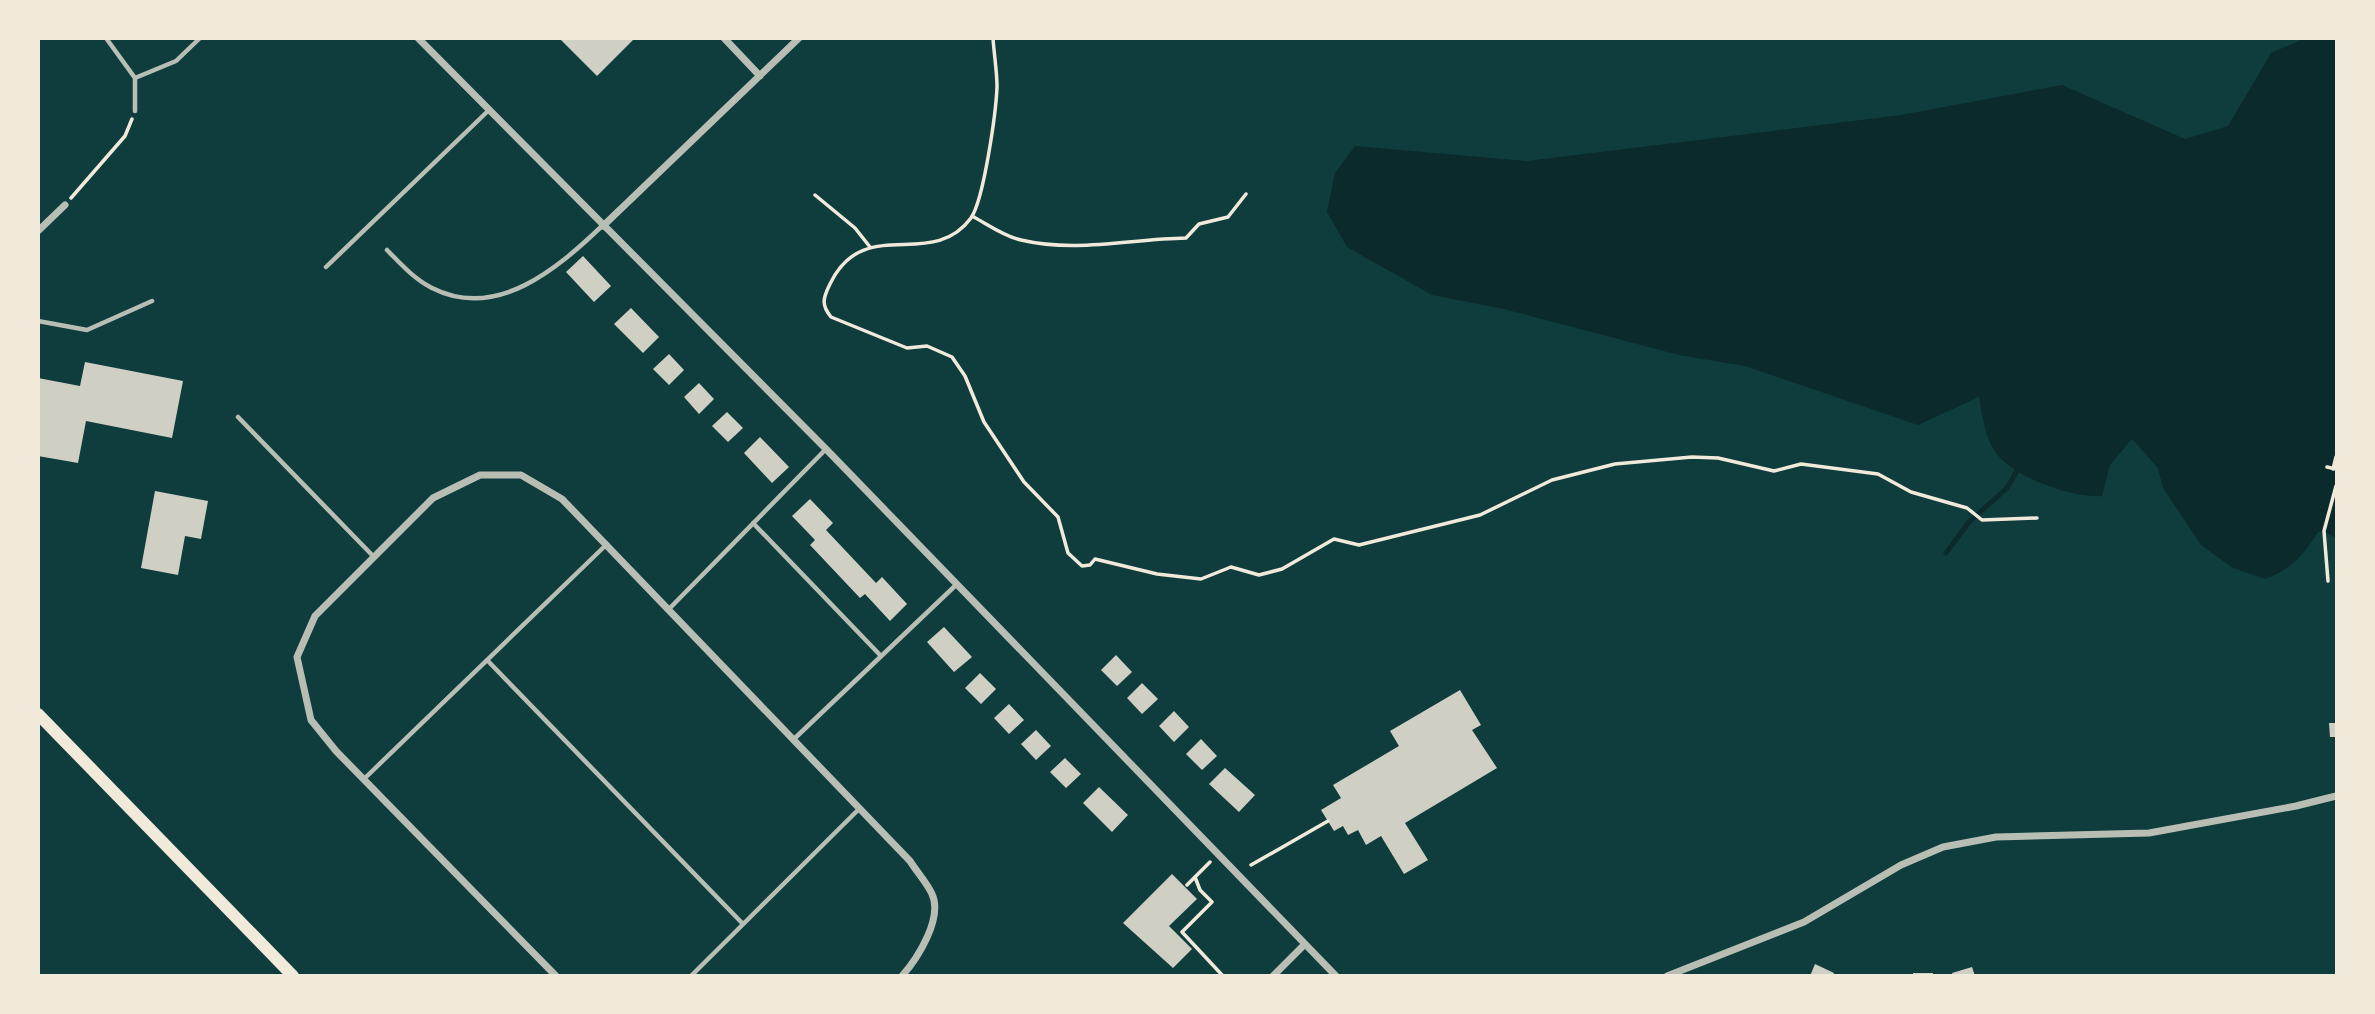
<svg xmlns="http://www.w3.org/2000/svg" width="2375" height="1014" viewBox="0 0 2375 1014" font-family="'Zilla Slab',serif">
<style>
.water{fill:#0a2a2b}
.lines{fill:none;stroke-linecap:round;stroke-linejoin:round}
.stream{stroke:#0a2a2b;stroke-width:5}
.building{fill:#cfcfc3}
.path{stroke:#f1e9da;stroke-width:3.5}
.service{stroke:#b8beb3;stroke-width:4.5}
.minor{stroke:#b8beb3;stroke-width:7}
.secondary{stroke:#f1e9da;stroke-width:12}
</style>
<rect width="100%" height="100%" fill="#0f3d3e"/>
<path class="water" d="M2303 39 2336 40V538L2324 531 2318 532C2304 555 2290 570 2265 579L2233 568 2201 545 2163 488 2158 468 2132 439 2110 465 2102 496C2072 499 2010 476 1994 450 1985 436 1982 414 1979 397L1918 425 1745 366 1679 355 1504 309 1432 295 1347 247 1327 212 1335 173 1355 146 1527 161 1901 115 2062 85 2185 139 2228 126 2271 53Z"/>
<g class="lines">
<path class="stream" d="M1946 553 1969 522 2007 488 2018 469"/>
</g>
<path class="building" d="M559 38H635L597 76Z
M583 256 611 286 594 302 566 272Z
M631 308 659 337 643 353 614 324Z
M669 354 684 370 669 385 653 369Z
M85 362 183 381 172 438 86 421 78 463 38 456V378L80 386Z
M699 383 714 399 699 414 684 397Z
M727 412 743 428 728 442 712 426Z
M760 437 789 467 772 483 744 453Z
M155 491 208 501 201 539 185 536 178 575 141 568Z
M810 499 833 523 826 530 876 583 882 577 907 604 890 621 865 594 860 598 810 545 815 540 792 516Z
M944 627 972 657 954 672 927 642Z
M1116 655 1132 672 1117 686 1101 670Z
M980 673 996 689 981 704 965 688Z
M1142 683 1158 699 1142 714 1127 698Z
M1460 690 1481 725 1472 730 1497 768 1405 823 1428 860 1404 874 1381 836 1366 845 1358 830 1348 835 1343 826 1334 831 1321 810 1341 798 1333 785 1399 746 1390 731Z
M1009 704 1024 720 1009 734 994 718Z
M1174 711 1189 727 1174 742 1159 726Z
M2329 723H2336V737H2330Z
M1036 730 1051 746 1036 760 1021 744Z
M1201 739 1217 756 1202 770 1186 754Z
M1065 758 1081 774 1066 788 1050 772Z
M1225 768 1255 795 1239 812 1209 784Z
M1099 787 1128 815 1112 832 1083 803Z
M1172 874 1197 899 1169 926 1192 949 1173 968 1123 923Z
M1815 964 1834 973 1833 976H1810Z
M1972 967 1975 976H1953L1952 973Z
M1913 973H1933V976H1913Z"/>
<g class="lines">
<path class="path" d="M993 38C994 54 997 71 997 87 996 112 984 199 971 218 931 272 864 213 830 284 823 298 821 305 831 317L907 348 927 346 952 357 965 376 984 422 1024 482 1058 517 1068 553 1082 566 1090 565 1095 559 1157 574 1201 579 1231 567 1259 575 1282 569 1334 539 1359 545 1480 515 1552 480 1615 464 1692 457 1718 458 1774 471 1801 464 1878 474 1911 492 1967 508 1982 520 2037 518
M815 195 855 228 870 247
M71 198 125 136 132 119
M972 216C987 224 1005 237 1021 240 1076 253 1130 239 1186 238L1199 224 1228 217 1246 194
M2327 467 2336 469
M2333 469 2336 457
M2328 581 2324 531 2336 486
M1251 865 1328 821
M1195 877 1200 890 1212 902 1182 932 1223 976
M1187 885 1210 862"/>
<path class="service" d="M106 38 135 78V111
M135 78 176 61 200 38
M387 250C401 264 414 279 432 288 497 321 558 268 602 226
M326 267 489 110
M38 321 87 330 152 301
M238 417 373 556
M753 523 881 656
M669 609 826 449
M487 660 743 924
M794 739 956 585
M364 779 607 544
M691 976 859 809"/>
<path class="minor" d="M418 38 826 449 1336 976
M724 38 760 76
M603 226 799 38
M38 231 65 205
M556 976 336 751 311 720 297 657 315 616 433 498 480 475H521L562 499 910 861C917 872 927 883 932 894 943 918 918 958 902 976
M1273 976 1305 944
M1667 976 1804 922 1901 865 1943 847 1996 837 2149 833 2296 806 2336 796"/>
<path class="secondary" d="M38 714 293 976"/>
</g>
<rect width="2375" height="1014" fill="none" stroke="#f1e9da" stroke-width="80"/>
</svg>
